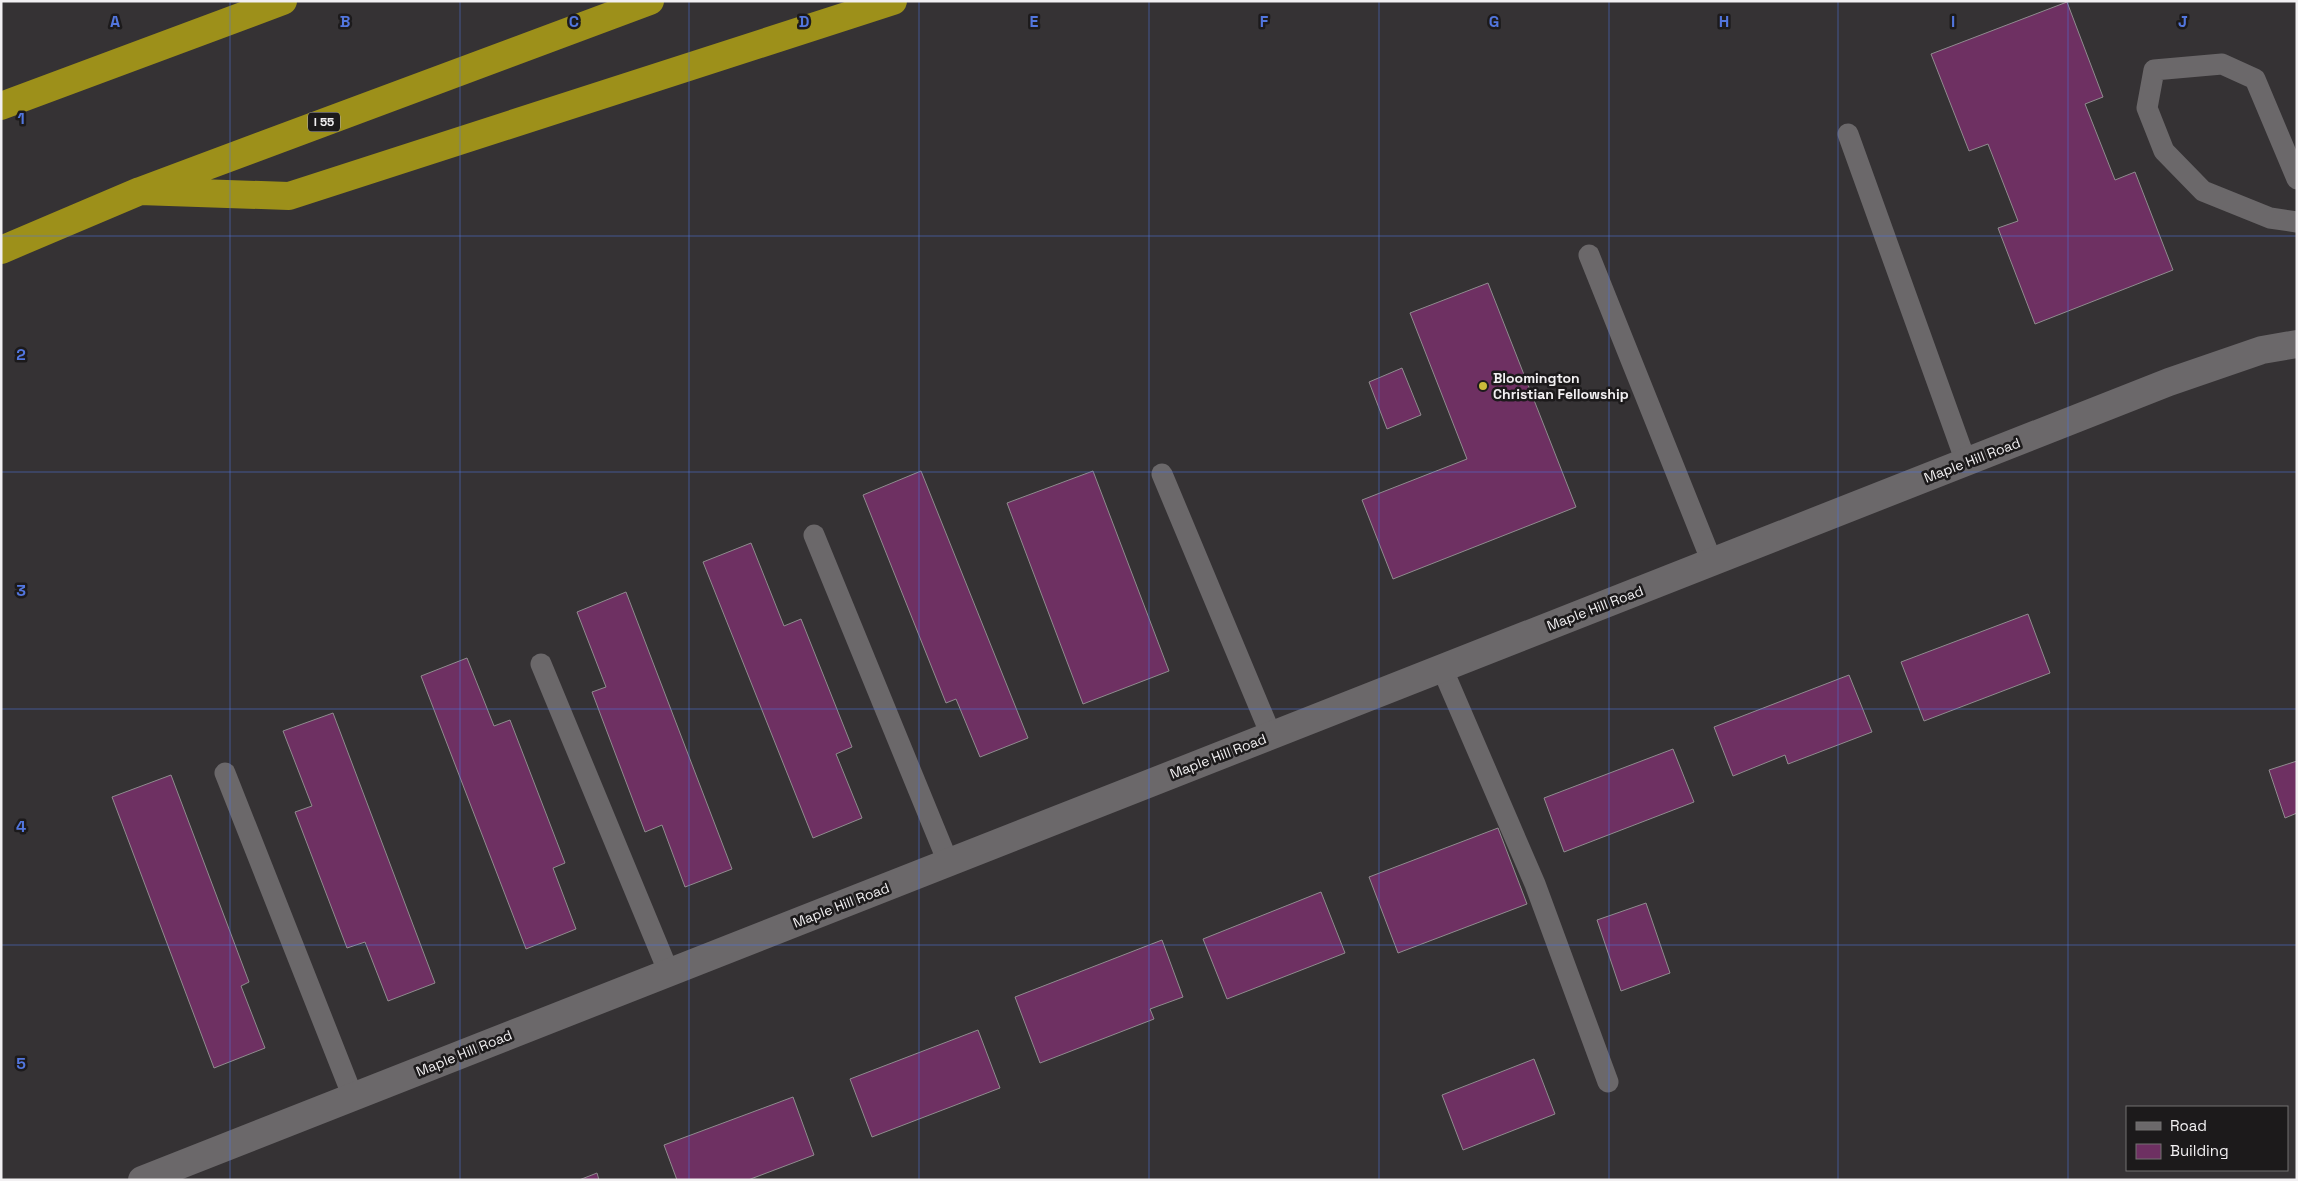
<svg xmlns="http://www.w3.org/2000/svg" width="2298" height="1181" viewBox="0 0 2298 1181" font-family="'Space Grotesk',sans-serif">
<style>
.building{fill:#6e3062;stroke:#908c8f}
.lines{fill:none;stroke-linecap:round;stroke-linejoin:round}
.lane{stroke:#6b686a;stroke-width:21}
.street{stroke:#6b686a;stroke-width:28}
.highway{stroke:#9d901a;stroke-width:28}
.grid{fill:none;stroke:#5276de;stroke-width:1;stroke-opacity:0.55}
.poi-dot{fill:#caba3a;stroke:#1c1a1b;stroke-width:2}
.labels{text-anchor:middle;stroke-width:5;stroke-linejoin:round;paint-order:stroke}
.shield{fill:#1c1a1b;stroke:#b2b0b2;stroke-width:1}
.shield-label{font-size:12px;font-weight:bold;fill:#f2f0f2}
.poi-label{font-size:14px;font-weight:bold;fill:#f2f0f2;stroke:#1c1a1b;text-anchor:start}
.street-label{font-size:14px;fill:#f2f0f2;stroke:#1c1a1b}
.grid-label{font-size:16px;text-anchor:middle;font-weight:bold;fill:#5276de;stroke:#1c1a1b;stroke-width:5;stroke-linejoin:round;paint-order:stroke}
</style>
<rect width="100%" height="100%" fill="#353234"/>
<path class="building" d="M2067 2 2103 97 2085 104 2115 180 2135 172 2173 270 2035 324 1998 228 2018 221 1988 144 1969 151 1931 54Z
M1488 283 1576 507 1393 579 1362 500 1467 459 1410 313Z
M1402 368 1421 415 1387 429 1369 382Z
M921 471 1028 738 980 757 956 699 946 703 863 495Z
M1093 471 1169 671 1083 704 1007 503Z
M751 543 784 626 801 619 852 747 836 754 862 818 813 838 703 562Z
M626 592 732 869 685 887 662 825 645 832 592 692 606 687 577 612Z
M2028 614 2050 673 1924 721 1901 662Z
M467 658 494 726 510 720 565 863 553 868 576 929 526 949 421 676Z
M1849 675 1872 732 1788 764 1785 755 1733 776 1714 727Z
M333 713 435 983 388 1001 365 942 347 948 295 812 312 806 283 731Z
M1673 749 1694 802 1564 852 1544 798Z
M2297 761V813L2285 818 2269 770Z
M171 775 249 982 241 986 265 1048 214 1068 112 797Z
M1498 828 1527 904 1398 953 1369 877Z
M1321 892 1345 953 1227 999 1203 939Z
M1646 903 1670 973 1621 991 1597 920Z
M1162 940 1183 997 1150 1009 1154 1019 1040 1063 1015 997Z
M978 1030 1000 1088 872 1137 850 1079Z
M1534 1059 1555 1114 1463 1150 1442 1095Z
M793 1097 814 1155 748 1180H677L664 1145Z
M597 1173 599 1180H579Z"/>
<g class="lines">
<path class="lane" d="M1848 134 1966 462
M2297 179 2255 79 2222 64 2154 70 2147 108 2164 151 2203 191 2270 218 2297 222
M1589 255 1712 562
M1162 474 1271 735
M814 535 948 862
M541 664 669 973
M1442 668 1535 884 1608 1082
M225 773 353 1097"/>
<path class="street" d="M142 1180 2169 382 2262 350 2297 344"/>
<path class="highway" d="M1 106 283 1
M140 191 289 196 893 1
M1 250 140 191 650 1"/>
</g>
<path class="grid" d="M230 1V1180M460 1V1180M689 1V1180M919 1V1180M1149 1V1180M1379 1V1180M1609 1V1180M1838 1V1180M2068 1V1180M1 236H2297M1 472H2297M1 709H2297M1 945H2297"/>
<circle class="poi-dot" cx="1483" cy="386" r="5"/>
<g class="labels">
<rect class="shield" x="308" y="112.5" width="32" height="19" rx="4"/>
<g class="shield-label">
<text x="324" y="126">I 55</text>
</g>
<g class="poi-label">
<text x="1493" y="383">Bloomington<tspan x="1493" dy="16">Christian Fellowship</tspan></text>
</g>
<g class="street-label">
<text transform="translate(1972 460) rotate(-21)" y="5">Maple Hill Road</text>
<text transform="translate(1595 608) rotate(-21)" y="5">Maple Hill Road</text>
<text transform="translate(1218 756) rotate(-21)" y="5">Maple Hill Road</text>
<text transform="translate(841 905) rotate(-21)" y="5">Maple Hill Road</text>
<text transform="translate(464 1053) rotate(-22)" y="5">Maple Hill Road</text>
</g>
</g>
<g class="grid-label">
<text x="115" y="27">A</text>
<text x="345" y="27">B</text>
<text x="574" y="27">C</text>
<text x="804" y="27">D</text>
<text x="1034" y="27">E</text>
<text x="1264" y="27">F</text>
<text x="1494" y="27">G</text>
<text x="1724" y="27">H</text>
<text x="1953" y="27">I</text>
<text x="2183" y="27">J</text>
<text x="21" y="124">1</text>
<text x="21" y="360">2</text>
<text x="21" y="596">3</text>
<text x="21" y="832">4</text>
<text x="21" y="1069">5</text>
</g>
<rect width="2298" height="1181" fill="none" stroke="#f2f0f2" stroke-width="5"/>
<rect x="2126" y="1106" width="162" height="65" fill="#1c1a1b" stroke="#727071"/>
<rect x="2136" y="1122" width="25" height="8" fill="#6b686a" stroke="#727071"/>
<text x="2170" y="1131" font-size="15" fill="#f2f0f2">Road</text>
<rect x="2136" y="1144" width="25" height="15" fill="#6e3062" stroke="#727071"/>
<text x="2170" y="1156" font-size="15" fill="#f2f0f2">Building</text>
</svg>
